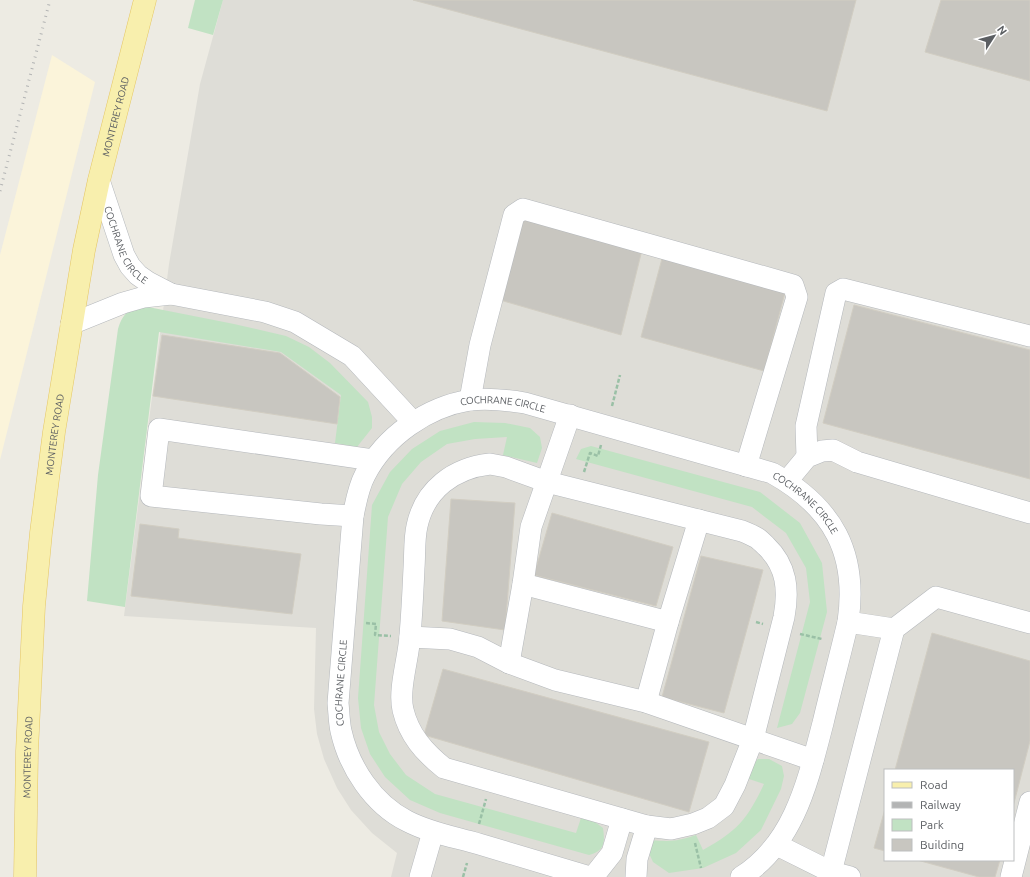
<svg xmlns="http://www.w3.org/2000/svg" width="1030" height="877" viewBox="0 0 1030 877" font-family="Ubuntu,sans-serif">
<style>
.commercial{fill:#fbf4da}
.industrial{fill:#deddd7;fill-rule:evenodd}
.green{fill:#c1e2c3}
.building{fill:#c8c6c0;stroke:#d1cdc2}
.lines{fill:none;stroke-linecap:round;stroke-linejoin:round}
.minor-casing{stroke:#b5b8bc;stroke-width:22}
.major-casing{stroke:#e5c663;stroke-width:23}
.path{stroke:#9ac0a6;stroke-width:2.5;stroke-dasharray:4 2;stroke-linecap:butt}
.minor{stroke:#fff;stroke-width:21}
.major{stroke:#f8efad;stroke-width:22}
.rail{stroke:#b3b4b4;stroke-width:3;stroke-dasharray:1 5;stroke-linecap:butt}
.labels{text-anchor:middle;stroke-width:4;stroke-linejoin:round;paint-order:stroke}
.street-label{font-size:10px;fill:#5b5e62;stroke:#fff}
</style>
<rect width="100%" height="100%" fill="#edebe3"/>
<path class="commercial" d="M52 55 95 82 0 460V255Z"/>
<path class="industrial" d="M223 0H1030V877H391L397 853 372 833 351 810 337 788 324 759 317 734 314 709 316 628 124 616 169 264 200 84ZM885 770H1013V860H885Z"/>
<path class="green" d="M195 0H223L213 35 188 28Z
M143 306 234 324 286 336 309 347 330 363 368 402 372 417V428L357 447 335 443 341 395 281 352 159 332 125 607 87 601 98 475 118 329C123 313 128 310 143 306Z
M474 422 505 423 530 428 540 437 542 448 537 463 503 455 507 437 475 439 447 444 421 462 402 484 388 517 374 705 379 732 390 754 406 775 435 794 576 833 581 818 595 822 603 828C605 842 605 851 589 855L440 813 410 800 385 777 370 754 361 728 358 698 372 505 390 472 412 449 440 431Z
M591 446 760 492 800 523 822 563 827 612 800 713 792 724 777 728 810 602 806 568 786 533 752 507 576 459 581 449Z
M758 759H769L782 766 784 776 781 789 761 830 736 853 703 868 669 873 653 862 647 849 651 840C671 842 678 841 696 835L703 850C737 831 747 820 764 784L749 779 751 766Z"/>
<path class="building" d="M413 0H856L827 111Z
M941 0H1030V81L925 52Z
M521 216 642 250 621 335 500 300Z
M663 255 786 289 764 371 641 337Z
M854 305 1030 350V479L823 423Z
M162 335 280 353 340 397 337 424 153 396Z
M451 499 515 503 505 630 442 621Z
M552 513 673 547 656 606 534 575Z
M140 524 179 529 178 538 301 554 292 614 131 596Z
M701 556 763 570 724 713 662 697Z
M932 633 1030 661V741L1013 807V770H895Z
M443 669 709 742 689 812 424 735Z
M885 809V851L874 848Z
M917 860H1000L995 877H979Z"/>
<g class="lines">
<g class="minor-casing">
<g id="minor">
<path id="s1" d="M99 180 124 255 130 266 138 275 148 282 171 294 265 312 295 322 352 356 413 422"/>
<path d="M71 324 123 303 144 297 171 294"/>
<path d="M470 400 480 345 514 215 523 209 793 285 797 297 746 466"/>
<path d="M807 457 806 426 836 293 843 289 1030 336"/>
<path d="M490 464 506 467 547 482 742 531C747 533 752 535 757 538 760 540 763 543 766 546 787 566 789 590 784 617L753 739 735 785 724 806 708 818 693 824 671 829 647 826 444 768C424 752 409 735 403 710 398 689 409 657 410 635 412 613 413 590 414 568 415 555 414 539 417 526 425 489 454 468 490 464Z"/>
<path d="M787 481 807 457 822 451 833 450 857 462 1030 513"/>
<path d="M353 516 321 514 151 496 159 429 373 460"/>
<path d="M523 584 668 622"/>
<path d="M848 622 894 629"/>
<path d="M410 637 450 639 478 647 509 663 555 680 646 702 813 760"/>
<path d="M509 663 523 584 531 527 570 415"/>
<path d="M646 702 668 622 699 520"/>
<path d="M777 845 831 872"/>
<path d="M420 877 433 832"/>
<path id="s2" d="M590 877C553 866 516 855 479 844 455 837 430 833 407 821 373 804 349 767 341 731 339 722 339 712 338 703L353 516C356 502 358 488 365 475 385 436 427 407 470 400 489 398 507 400 525 403L772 473C833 507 858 553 848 622 840 656 831 689 823 723 808 780 795 843 741 877"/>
<path d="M593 877 612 853 622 819"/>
<path d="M636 877 637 859 647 826"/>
<path d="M850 877 831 872 894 629 936 597 1030 623"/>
<path d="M1011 877 1030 802"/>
</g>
</g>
<g class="major-casing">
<g id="major">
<path id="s3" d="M25 877 27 751 34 606 41 533 54 432 84 250 99 180 145 0"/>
</g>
</g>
<path class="path" d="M612 406 620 375
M584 472 590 453 598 456 601 445
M756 622 763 624
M366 623 376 624 375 635 391 636
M800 634 822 639
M479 824 486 799
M695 843 701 868
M463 877 467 863"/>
<use href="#minor" class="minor"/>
<use href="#major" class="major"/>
<path class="rail" d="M0 191 50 0"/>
</g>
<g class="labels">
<g class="street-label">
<text dy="4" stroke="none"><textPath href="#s3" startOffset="768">MONTEREY ROAD</textPath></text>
<text dy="4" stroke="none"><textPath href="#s1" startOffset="71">COCHRANE CIRCLE</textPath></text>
<text dy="4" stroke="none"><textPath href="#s2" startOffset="732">COCHRANE CIRCLE</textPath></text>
<text dy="4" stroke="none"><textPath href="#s3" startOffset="444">MONTEREY ROAD</textPath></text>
<text dy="4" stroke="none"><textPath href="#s2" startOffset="1056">COCHRANE CIRCLE</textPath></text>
<text dy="4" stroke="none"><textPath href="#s2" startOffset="355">COCHRANE CIRCLE</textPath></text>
<text dy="4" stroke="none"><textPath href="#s3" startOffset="120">MONTEREY ROAD</textPath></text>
</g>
</g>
<rect x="884" y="769" width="130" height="92" fill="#ffffff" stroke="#bdbfc0"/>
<rect x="892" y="782" width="20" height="6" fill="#f8efad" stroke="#bdbfc0"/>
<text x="920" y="789" font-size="12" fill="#5b5e62">Road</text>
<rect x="892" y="802" width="20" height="6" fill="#b3b4b4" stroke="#bdbfc0"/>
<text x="920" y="809" font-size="12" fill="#5b5e62">Railway</text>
<rect x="892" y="819" width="20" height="12" fill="#c1e2c3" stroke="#bdbfc0"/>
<text x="920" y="829" font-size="12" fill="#5b5e62">Park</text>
<rect x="892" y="839" width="20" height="12" fill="#c8c6c0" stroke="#bdbfc0"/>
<text x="920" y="849" font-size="12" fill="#5b5e62">Building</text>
<g transform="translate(994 36) rotate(54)" stroke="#ffffff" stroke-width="3" paint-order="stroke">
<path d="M0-3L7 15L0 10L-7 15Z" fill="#5b5e62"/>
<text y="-6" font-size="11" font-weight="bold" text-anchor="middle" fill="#5b5e62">N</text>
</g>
</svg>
